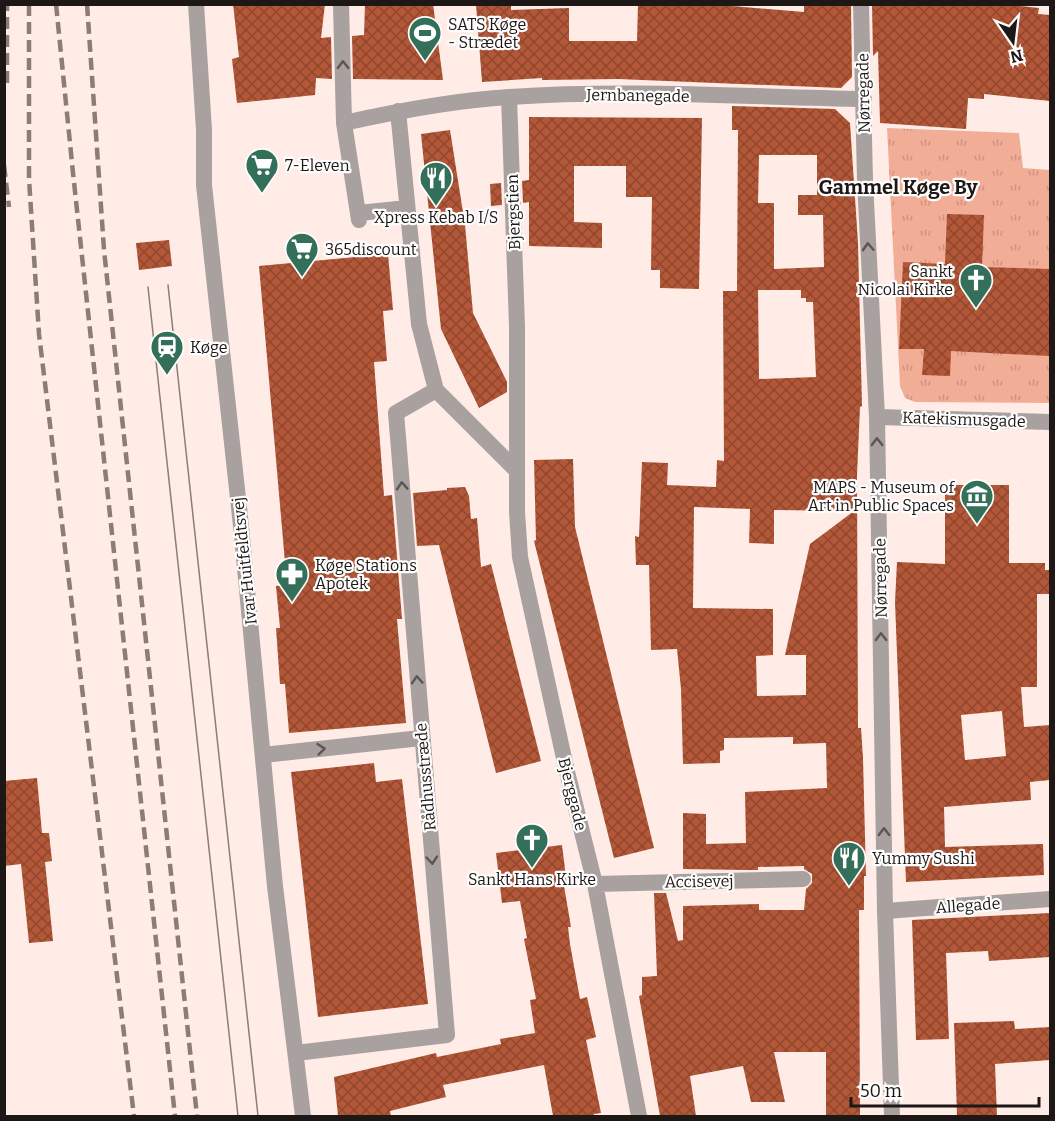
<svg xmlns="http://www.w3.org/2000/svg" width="1055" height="1121" viewBox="0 0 1055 1121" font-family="Bitter,serif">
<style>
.park{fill:url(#park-tufts)}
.building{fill:url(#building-cross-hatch);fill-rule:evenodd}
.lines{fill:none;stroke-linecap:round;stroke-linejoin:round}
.pedestrian{stroke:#a9a19f;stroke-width:16}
.minor{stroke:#a9a19f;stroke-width:16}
.tertiary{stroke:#a9a19f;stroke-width:16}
.tram{stroke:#897c79;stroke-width:1.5}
.rail{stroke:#897c79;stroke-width:4.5;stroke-dasharray:12 6;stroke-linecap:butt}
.oneway{stroke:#5c5553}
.labels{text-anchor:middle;stroke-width:4.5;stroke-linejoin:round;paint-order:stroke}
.poi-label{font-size:16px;fill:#1d1715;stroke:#fefefe;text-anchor:start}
.street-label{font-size:16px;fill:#1d1715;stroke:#fefefe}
.quarter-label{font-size:20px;font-weight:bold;fill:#1d1715;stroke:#fefefe}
</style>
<defs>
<pattern id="park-tufts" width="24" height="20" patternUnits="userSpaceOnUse" patternTransform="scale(1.5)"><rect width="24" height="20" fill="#f2ad97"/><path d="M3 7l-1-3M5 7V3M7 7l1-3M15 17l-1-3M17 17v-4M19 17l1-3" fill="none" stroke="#cf9481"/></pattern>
<pattern id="building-cross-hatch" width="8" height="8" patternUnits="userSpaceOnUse" patternTransform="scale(1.5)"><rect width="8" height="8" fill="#b25737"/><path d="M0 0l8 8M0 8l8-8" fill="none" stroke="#90472d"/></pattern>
</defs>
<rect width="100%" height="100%" fill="#ffece6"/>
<path class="park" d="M887 128 1019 133 1023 168 1050 170V403L915 402 905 398 900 386Z"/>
<path class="building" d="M233 4H325L321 38 331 37 332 79 316 78 315 95 237 103 232 59 239 57Z
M365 4H433L443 80 353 79 352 36 364 35Z
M476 4H511V10L569 8V41H637L638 4H732V6L804 12V4H851L852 77 841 88 618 79 542 80V78L482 82Z
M872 4H1002L1039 8 1038 14 1050 15V101L984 94V99L968 98 966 129 880 123 878 51 873 56Z
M732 106 835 109 850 123 858 243 862 406 860 407 857 475 858 728H861L863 758 866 876H864V910H859L860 1116H826V1052H774L785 1102H751L743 1066 690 1076 696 1116H660L639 996 642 995V977L657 976 654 893H666L678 941 683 940V906L759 904V910H804L806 889 812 883V874L804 869V866L758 867V870H744L683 869V813L706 814V844L746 843 745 792 827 788 826 743 793 744V737L724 738V750L720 751V763L683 764 681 689 677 649 651 650 649 565H636L635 536 639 537 642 462 668 463 667 485 716 487 717 460 724 461 723 291H737L738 130H732ZM759 155H817V195H798V215H823L824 267 774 269V203H758ZM758 290H801V298H806V302H813L816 377 759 379ZM694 507 750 509 749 543 774 544V510L854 511 810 544 785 655H806V695L757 696 756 656 773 655V609L693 608Z
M529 117 702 118 699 289 660 288V270H651L652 197H626V166H574V222L602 223V248L529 246V202L523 203 522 181 529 180Z
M450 130 465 225 473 313 507 382V392L479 408 441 329 421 134Z
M501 183 502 205 491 206 490 184Z
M947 214 984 215 982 267 1050 269V356L951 351 950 376 922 375 924 349H899L903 262 945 264Z
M169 240 172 266 139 270 136 243Z
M388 254 393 310 383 311 387 361 374 362 384 496 392 495 402 619H397L406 723 289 733 285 684H280L276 628H280L276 586 287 585 259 266Z
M573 459 575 527 654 848 614 858 534 541 536 540 534 460Z
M945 485H1009V563H1045V570H1050V594H1037V687H1021L1024 727 1050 725V780L1030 782 1031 800 944 807 945 847 1043 844 1044 875 906 882 895 602 897 562 945 564ZM1002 711 1006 756 965 760 961 715Z
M465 487 469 496 471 519 477 518 481 567 491 564 541 761 496 773 439 545 417 546 413 493 447 490V488Z
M374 763 376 782 402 779 428 1004 318 1017 291 772Z
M37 778 42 833H49L52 861 45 862 53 941 29 943 21 864 4 866V781Z
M562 845 567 885 564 886 571 927H568L570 944 580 999 587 997 596 1037 586 1040 601 1113 594 1114V1116H553L544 1065 443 1085 446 1097 390 1111 391 1116H338L334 1077 436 1053 437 1057 501 1044 500 1039 535 1033 530 1000 536 999 524 939 527 938 520 901 502 903 496 853Z
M1050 913V957L989 961 988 951 946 953 949 1039 916 1040 912 920Z
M1014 1021 1015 1029 1050 1027V1060L995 1064 997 1116H957L954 1023Z"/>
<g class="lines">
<path class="pedestrian" d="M341 4 344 123 359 220
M861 4 865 181 877 417 885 911
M398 111 419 324
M344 123C398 111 454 100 510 97 627 89 746 97 864 99
M359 213 407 208"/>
<path class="minor" d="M509 97 517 327V512L520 557 567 772 595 884 639 1116
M419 324 436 390 517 471
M877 417 1050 422
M263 755 421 738
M595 884 803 879
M296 1053 447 1035 396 413 436 390
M892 1116 885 911 1050 899"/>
<path class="tertiary" d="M196 4 204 130V185L241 526 275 886 303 1116"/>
<path class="tram" d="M168 285 258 1116
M148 287 238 1116"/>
<path class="rail" d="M29 4V179L39 334 134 1116
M56 4 73 173 175 1116
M87 4 104 250 197 1116
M7 83V4
M4 165 9 207"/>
</g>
<defs><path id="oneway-chevron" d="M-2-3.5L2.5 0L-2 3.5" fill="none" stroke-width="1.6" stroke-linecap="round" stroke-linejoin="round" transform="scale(1.5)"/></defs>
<g class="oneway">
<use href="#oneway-chevron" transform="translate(343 65) rotate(-91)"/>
<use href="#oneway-chevron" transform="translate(868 247) rotate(-93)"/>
<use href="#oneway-chevron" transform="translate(877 442) rotate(-91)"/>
<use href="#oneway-chevron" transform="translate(402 486) rotate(-94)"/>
<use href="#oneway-chevron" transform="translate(881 637) rotate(-91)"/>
<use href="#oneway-chevron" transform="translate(417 680) rotate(-94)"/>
<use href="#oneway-chevron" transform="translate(321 749) rotate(-6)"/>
<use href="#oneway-chevron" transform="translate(884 832) rotate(-91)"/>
<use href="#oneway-chevron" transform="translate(432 860) rotate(85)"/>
</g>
<defs>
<g id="stadium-pin" transform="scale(1.725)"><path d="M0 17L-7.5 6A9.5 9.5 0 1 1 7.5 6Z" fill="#346f5a" stroke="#fefefe"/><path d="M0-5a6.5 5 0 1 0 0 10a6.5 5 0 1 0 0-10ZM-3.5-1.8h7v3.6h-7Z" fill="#fff"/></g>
<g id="supermarket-pin" transform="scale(1.725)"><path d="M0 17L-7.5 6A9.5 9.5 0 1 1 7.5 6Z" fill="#346f5a" stroke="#fefefe"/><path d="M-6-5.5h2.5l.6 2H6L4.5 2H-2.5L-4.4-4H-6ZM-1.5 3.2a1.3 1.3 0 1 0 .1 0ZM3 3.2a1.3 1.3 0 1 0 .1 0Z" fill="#fff"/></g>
<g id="restaurant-pin" transform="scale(1.725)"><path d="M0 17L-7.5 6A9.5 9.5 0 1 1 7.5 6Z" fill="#346f5a" stroke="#fefefe"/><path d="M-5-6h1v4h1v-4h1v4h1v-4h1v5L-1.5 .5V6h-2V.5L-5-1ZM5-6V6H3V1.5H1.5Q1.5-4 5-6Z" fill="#fff"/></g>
<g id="church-pin" transform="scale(1.725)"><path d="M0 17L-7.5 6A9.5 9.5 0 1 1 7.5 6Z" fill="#346f5a" stroke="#fefefe"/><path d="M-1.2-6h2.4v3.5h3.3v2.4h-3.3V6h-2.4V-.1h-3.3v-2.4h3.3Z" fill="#fff"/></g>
<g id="station-pin" transform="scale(1.725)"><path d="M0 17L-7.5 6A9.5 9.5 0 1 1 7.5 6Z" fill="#346f5a" stroke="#fefefe"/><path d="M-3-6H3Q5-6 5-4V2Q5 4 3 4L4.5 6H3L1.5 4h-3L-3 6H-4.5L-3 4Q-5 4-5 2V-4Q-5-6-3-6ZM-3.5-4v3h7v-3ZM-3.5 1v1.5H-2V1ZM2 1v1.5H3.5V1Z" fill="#fff"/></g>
<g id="museum-pin" transform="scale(1.725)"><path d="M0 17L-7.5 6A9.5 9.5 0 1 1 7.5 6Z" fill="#346f5a" stroke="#fefefe"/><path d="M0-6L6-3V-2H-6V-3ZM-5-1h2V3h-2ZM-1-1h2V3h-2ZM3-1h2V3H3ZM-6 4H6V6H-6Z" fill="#fff"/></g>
<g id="pharmacy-pin" transform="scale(1.725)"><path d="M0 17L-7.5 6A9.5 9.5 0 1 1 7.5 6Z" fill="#346f5a" stroke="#fefefe"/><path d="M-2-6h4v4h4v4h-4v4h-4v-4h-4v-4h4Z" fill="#fff"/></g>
</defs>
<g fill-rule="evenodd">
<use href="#stadium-pin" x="425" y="33"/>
<use href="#supermarket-pin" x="262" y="165"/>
<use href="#restaurant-pin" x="436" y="178"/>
<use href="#supermarket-pin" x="302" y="249"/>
<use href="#church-pin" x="976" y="280"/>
<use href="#station-pin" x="167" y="347"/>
<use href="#museum-pin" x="977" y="496"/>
<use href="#pharmacy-pin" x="292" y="574"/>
<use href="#church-pin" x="532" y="840"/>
<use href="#restaurant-pin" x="849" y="858"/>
</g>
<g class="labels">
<g class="poi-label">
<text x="448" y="30">SATS Køge<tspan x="448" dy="18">- Strædet</tspan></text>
<text x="285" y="171">7-Eleven</text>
<text x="436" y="223" text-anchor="middle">Xpress Kebab I/S</text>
<text x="325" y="255">365discount</text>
<text x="953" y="277" text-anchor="end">Sankt<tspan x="953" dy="18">Nicolai Kirke</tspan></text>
<text x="190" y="353">Køge</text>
<text x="954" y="493" text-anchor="end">MAPS - Museum of<tspan x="954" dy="18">Art in Public Spaces</tspan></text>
<text x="315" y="571">Køge Stations<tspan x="315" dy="18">Apotek</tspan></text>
<text x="872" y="864">Yummy Sushi</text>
<text x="532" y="885" text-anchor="middle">Sankt Hans Kirke</text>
</g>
<g class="street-label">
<text transform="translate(863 93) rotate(-91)" y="6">Nørregade</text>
<text transform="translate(638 95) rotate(1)" y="6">Jernbanegade</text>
<text transform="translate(513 212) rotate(-92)" y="6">Bjergstien</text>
<text transform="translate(964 419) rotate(2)" y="6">Katekismusgade</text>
<text transform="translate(244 561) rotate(-96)" y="6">Ivar Huitfeldtsvej</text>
<text transform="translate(880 578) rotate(-91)" y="6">Nørregade</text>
<text transform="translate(425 777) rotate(-95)" y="6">Rådhusstræde</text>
<text transform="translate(573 794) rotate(76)" y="6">Bjerggade</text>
<text transform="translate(699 881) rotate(-1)" y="6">Accisevej</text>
<text transform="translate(968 905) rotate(-4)" y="6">Allegade</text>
</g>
<g class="quarter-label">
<text x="898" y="194">Gammel Køge By</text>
</g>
</g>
<rect width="1055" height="1121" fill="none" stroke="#1d1715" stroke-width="12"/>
<g transform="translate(1013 42) rotate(166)" stroke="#fefefe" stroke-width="4.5" paint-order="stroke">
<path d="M0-4.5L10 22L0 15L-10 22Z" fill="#1d1715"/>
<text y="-9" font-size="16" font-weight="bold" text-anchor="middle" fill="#1d1715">N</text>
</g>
<path d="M851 1097v9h188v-9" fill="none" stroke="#1d1715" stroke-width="3"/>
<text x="860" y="1097" font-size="18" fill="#1d1715" stroke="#fefefe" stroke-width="4.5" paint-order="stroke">50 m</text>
</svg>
